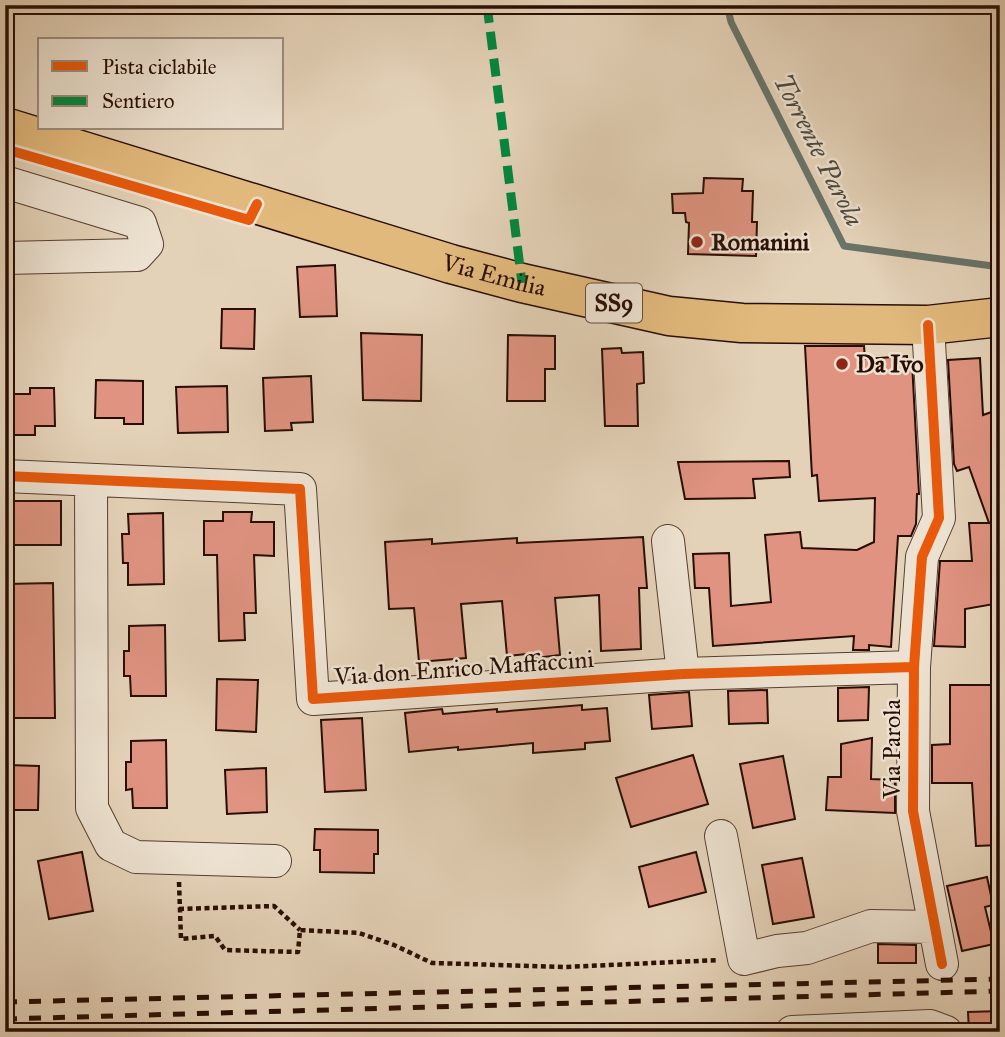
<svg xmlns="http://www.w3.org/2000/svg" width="1005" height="1037" viewBox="0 0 1005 1037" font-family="'IM FELL Great Primer',serif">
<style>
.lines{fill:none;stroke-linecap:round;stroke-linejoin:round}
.stream{stroke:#697469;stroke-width:7}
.building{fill:#df9380;stroke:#280d03;stroke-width:2}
.minor-casing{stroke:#573e30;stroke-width:34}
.major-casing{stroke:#280d03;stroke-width:41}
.path{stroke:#280d03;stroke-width:4.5;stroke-dasharray:5 3.5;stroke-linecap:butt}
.minor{stroke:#ede2d1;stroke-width:32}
.major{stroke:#e2b97c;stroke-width:38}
.rail{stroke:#280d03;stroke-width:5;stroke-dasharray:12 12;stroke-linecap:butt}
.quiet{stroke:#00873e;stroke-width:9;stroke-dasharray:18 9;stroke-linecap:butt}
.cycleway-casing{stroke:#ede2d1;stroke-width:15}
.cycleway{stroke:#e8590c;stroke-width:10}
.poi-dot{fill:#8f2418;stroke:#ede2d1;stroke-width:2.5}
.labels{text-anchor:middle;stroke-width:5;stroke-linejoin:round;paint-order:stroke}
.shield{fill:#ede2d1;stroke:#634d41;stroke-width:2}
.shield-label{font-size:23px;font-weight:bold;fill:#280d03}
.poi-label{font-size:24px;font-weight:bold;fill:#280d03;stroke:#ede2d1;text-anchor:start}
.street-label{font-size:24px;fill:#280d03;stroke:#ede2d1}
.water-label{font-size:26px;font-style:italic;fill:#4e493e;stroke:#ede2d1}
</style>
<rect width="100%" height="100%" fill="#e4d2b8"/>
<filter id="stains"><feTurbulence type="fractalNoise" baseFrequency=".00286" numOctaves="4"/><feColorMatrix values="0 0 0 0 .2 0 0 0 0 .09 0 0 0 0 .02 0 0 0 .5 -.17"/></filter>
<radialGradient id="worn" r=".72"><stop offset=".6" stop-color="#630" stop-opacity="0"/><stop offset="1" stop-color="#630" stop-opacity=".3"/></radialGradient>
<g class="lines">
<path class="stream" d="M727 5 731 22 844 246 1000 267"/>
</g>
<path class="building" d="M704 178 743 179 742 191H753L752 222H757L756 256 688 254 689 223 686 222 685 213H673L672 194 703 193Z
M335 265 337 316 300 317 297 267Z
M222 309H255L254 349 221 348Z
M361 333 422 335 421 401 363 400Z
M508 335 555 336V369H545V401H507Z
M805 346H864L865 359 907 356V362H912L919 494H917L916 524 911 536H898L891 647 869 645V650H853L854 636 713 646 709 588H695L693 554 729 553 731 606 771 602 765 535 800 532 802 548 857 550 874 542 875 498 819 501 817 475 812 476Z
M621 348 622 353 643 352 644 383 637 384 638 426H605L602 349Z
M980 358 983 415 1000 409V603L965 609V647L934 646 940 561H972L969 523H989L969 467 957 471 954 464 948 360Z
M311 376 313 422 291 423 292 430 265 431 263 378Z
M96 380 143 381V424H124V418H95Z
M227 386 228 432 178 433 176 387Z
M30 388H54L55 426H35V435H5V394H30Z
M789 461 790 477 753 479 755 498 685 499 678 462Z
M5 501H61V545H5Z
M223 512H252L251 522H274V556L254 555 256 613H244L245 640 219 641 217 555H204V521H223Z
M163 513 164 584 128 585V563H123L122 534H129L128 514Z
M643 537 647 588H639L641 649 601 651 599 595 555 598 560 655 536 658 535 653 507 656 502 601 461 604 466 658 419 662 414 608 389 609 385 542 432 539V544L517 538V543Z
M53 583 55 718H9L6 584Z
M165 625 166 696H131L130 676H124V651H129V626Z
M217 679 258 680 256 732 216 730Z
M950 685H1000V845L976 846 972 783H932V745L950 744Z
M869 687 868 720 838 721V688Z
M767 690 768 723 729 724 728 691Z
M689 692 692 726 652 729 649 695Z
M582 705V710L607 708 610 741 585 743V749L533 753V743L458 750V747L409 752 405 713 442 709 443 714 497 709V712Z
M362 718 366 790 325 792 321 720Z
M872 738 871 779 895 780V813L826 810 828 777H841V744Z
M166 740 167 808H133L132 789 126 790V762H131V741Z
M693 755 708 804 631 827 616 778Z
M783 756 795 819 753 828 740 764Z
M7 765 39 766 38 810H6Z
M266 768 267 812 227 814 225 770Z
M315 829 378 830V854H374V873L320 872V850H314Z
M82 852 93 911 49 919 38 861Z
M696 852 706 892 649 907 639 867Z
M802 858 814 917 773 924 762 865Z
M987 877 993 905 985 907 994 944 962 951 947 886Z
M878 944 916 945V963H878Z
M1000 1011V1032H969L968 1012Z"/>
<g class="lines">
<g class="minor-casing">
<path id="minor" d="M5 182 140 223 147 244 137 255 5 258
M928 325 939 518 922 557 914 667 913 811 942 964
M5 476 300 489 313 699 683 674 914 667
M91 480 92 808 111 845 136 857 275 861
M668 541 683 674
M721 836 744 959 777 951 807 948 871 926 935 927
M792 1032 930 1026 946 1032"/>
</g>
<g class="major-casing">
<g id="major">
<path id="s1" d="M5 127 451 264 522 283 669 316 742 323 928 325 1000 317"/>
</g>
</g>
<path class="path" d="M179 882 181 939 215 936 225 950 298 952 300 930 359 933 394 945 432 963 566 967 719 960
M179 909 274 906 300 930"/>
<use href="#minor" class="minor"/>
<use href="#major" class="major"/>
<path class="rail" d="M5 1002 1000 979
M5 1019 1000 991"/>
<path class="quiet" d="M487 5 522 283"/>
<g class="cycleway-casing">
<path id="cycleway" d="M5 149 249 220 257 204
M928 325 939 518 922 557 914 667 913 811 942 964
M5 476 300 489 313 699 683 674 914 667"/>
</g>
<use href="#cycleway" class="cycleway"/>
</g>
<g class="poi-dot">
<circle cx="697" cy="242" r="7"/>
<circle cx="842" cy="364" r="7"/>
</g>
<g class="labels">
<rect class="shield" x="586" y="283.5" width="56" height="39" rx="5"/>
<g class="shield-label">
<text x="614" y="311">SS9</text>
</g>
<g class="poi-label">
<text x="711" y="250">Romanini</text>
<text x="856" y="372">Da Ivo</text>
</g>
<g class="street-label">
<text dy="8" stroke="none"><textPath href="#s1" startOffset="511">Via Emilia</textPath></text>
<text transform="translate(464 668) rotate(-4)" y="8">Via don Enrico Maffaccini</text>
<text transform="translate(892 749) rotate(-90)" y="8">Via Parola</text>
</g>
<g class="water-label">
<text transform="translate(819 150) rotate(63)" y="9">Torrente Parola</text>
</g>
</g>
<rect width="1005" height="1037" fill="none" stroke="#e4d2b8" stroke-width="28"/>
<rect x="7" y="7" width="991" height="1023" fill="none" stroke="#280d03" stroke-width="3.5"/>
<rect x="14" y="14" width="977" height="1009" fill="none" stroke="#280d03" stroke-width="2"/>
<rect x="38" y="38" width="245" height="91" fill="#ede2d1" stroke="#9e8d7f" stroke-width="2"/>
<rect x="52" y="61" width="35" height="10" fill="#e8590c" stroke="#9e8d7f" stroke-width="2"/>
<text x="102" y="74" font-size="21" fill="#280d03">Pista ciclabile</text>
<rect x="52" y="96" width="35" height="10" fill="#00873e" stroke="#9e8d7f" stroke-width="2"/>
<text x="102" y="108" font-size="21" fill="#280d03">Sentiero</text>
<rect width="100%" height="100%" filter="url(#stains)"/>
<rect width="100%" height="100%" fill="url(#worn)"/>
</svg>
